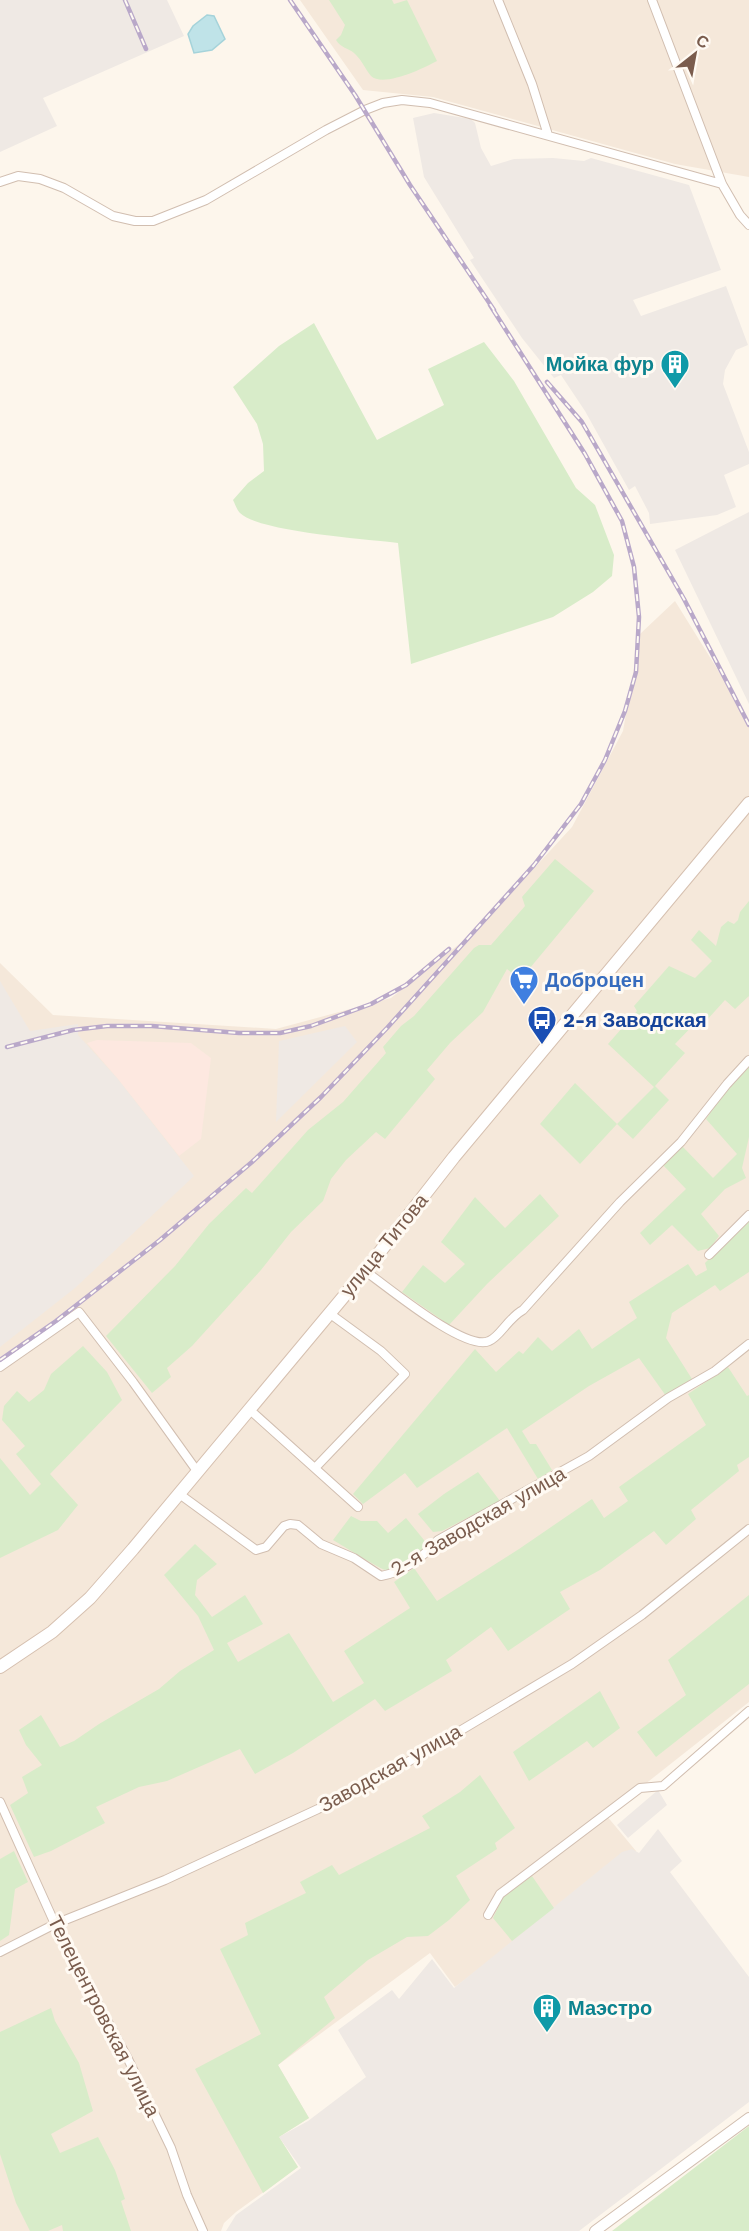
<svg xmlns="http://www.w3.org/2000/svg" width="749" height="2231" viewBox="0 0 749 2231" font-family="'Work Sans',sans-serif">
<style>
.residential{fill:#f5e8da}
.commercial{fill:#fde8e0}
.industrial{fill:#efe9e4}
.green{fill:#d8ecc9}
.water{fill:#bfe3e8;stroke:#a5d3da;stroke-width:1.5}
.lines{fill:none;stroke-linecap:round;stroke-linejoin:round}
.minor-casing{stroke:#d1beb0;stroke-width:10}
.tertiary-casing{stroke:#d1beb0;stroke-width:12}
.secondary-casing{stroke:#d6c0b0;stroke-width:14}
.minor{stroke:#fff;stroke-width:8}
.tertiary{stroke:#fff;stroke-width:10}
.secondary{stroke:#fff;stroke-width:12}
.rail-casing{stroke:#b9a8c9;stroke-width:4.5}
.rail{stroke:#fffaf3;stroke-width:2;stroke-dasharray:7;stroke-linecap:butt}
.labels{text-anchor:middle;stroke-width:6;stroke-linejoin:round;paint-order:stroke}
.culture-label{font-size:20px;font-weight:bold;fill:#0d838f;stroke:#fffaf3;text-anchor:end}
.shop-label{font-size:20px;font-weight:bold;fill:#366cbe;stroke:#fffaf3;text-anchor:start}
.transit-label{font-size:20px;font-weight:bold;fill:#164399;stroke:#fffaf3;text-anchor:start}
.street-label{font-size:20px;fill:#7a5c4d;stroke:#fffaf3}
</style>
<rect width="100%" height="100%" fill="#fdf6ec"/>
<path class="residential" d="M300 0H749V177L675 164 433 97 363 90Z
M675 601 749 720V1702L606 1815 636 1851 455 1987 430 1953 278 2065 309 2118 279 2137 298 2167 236 2212 224 2223 221 2231H0V963L53 1015 276 1029 391 998 477 930 572 827 623 731 640 634Z"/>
<path class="commercial" d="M97 1040 191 1043 211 1058 201 1139 179 1156 117 1078 87 1043Z"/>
<path class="industrial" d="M0 0H167L184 36 43 98 57 126 0 152Z
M434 113 471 119 475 123 481 148 491 166 514 159 553 158 584 161 591 158 689 185 721 270 633 300 641 316 726 286 748 345 736 350 725 370 723 384 749 452V464L724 475 736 507 717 515 650 524 649 513 635 486 629 490 585 411 561 375 554 378 522 338 470 260 474 258 424 177 413 118Z
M749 512V704L675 550Z
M0 981 30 1031 78 1024V1035L117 1078 194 1176 75 1288 0 1347Z
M345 1026 357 1042 276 1122 279 1041Z
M658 1790 667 1805 628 1838 617 1825Z
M658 1829 682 1861 670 1872 749 1977V2102L579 2231H226L236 2215 301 2168 279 2137 308 2121 366 2077 338 2030 392 1990 399 1999 432 1959 454 1988 622 1852 632 1849 639 1853Z"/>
<path class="green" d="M329 0H392L394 4 407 0 437 61C424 68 383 88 371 76 365 69 362 60 354 53 348 48 341 48 336 40L341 35 345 25Z
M314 323 377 440 444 405 428 369 484 342 514 381 576 488 595 505 614 555 612 576 593 592 553 617 411 664 398 543C366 539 259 532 240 513 237 510 235 504 233 500L248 483 264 471 263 444 257 424 233 387 279 346Z
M555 859 594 891 520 980 507 969 483 1012 450 1043 427 1070 435 1079 385 1139 376 1132 346 1160 331 1179 323 1201 291 1232 261 1270 192 1346 167 1368 171 1377 152 1393 106 1336 175 1266 209 1224 246 1188 252 1193 308 1130 343 1102 386 1053 383 1047 401 1026 414 1016 474 948 479 945H491L525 906 522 897Z
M749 901V996L735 1009 725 1000 706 1021 701 1017 675 1044 685 1053 655 1086 669 1100 633 1139 617 1124 580 1164 540 1124 575 1083 617 1124 654 1087 608 1044 637 1011 634 1006 669 966 695 978 712 961 691 940 699 930 716 946 721 927 728 921 734 924 738 920 740 912Z
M749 1067V1137L742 1168 746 1178 725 1189 701 1214 719 1236 710 1248 698 1251 672 1225 650 1245 640 1233 686 1189 663 1165 682 1146 713 1178 737 1154 706 1119 723 1095Z
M540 1194 559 1216 487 1284 449 1325 402 1292 423 1265 445 1283 465 1264 441 1242 475 1197 505 1228Z
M749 1219V1272L720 1291 715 1285 672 1313 666 1338 692 1379 666 1396 639 1358 589 1386 522 1431 530 1444H536L552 1470 538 1479 507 1428 417 1488 405 1473 363 1504 353 1494 475 1349 496 1372 519 1351 523 1354 538 1337 552 1351 579 1329 592 1349 637 1318 629 1302 688 1264 696 1276 707 1270 705 1263Z
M83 1346 107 1372 122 1400 50 1474 78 1505 58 1530 0 1558V1458L30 1495 41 1484 16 1454 25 1446 2 1420 4 1406 17 1391 29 1402 44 1390 51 1374Z
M728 1367 747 1396 749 1395V1457L737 1465 739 1471 691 1510 696 1519 666 1545 654 1531 600 1570 560 1592 570 1609 508 1651 491 1627 446 1660 452 1671 385 1711 375 1699 293 1753 255 1774 240 1749 167 1781 139 1787 96 1807 105 1823 51 1851 34 1857 10 1805 28 1793 22 1777 42 1765 26 1745 19 1730 41 1715 60 1747 74 1741 99 1724 159 1689 180 1671 214 1650 198 1616 164 1575 195 1544 217 1564 197 1580 195 1595 212 1617 245 1595 263 1624 227 1643 238 1662 289 1633 333 1702 364 1683 344 1651 410 1608 394 1582 414 1568 437 1601 519 1549 592 1499 604 1518 628 1501 619 1487 706 1425 688 1394Z
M478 1472 500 1501 442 1531 433 1532 418 1514 444 1494Z
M351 1516 361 1521H377L388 1533 406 1518 424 1540 426 1546C421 1553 414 1556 407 1560 401 1564 393 1570 386 1570 381 1570 342 1545 333 1540Z
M749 1595V1684L656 1757 637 1732 686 1695 668 1660Z
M600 1691 620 1728 593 1748 587 1741 529 1781 513 1752Z
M480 1775 515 1828 495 1843 497 1849 456 1876 470 1900 449 1920 428 1936 407 1937 368 1960 324 1997 335 2018 278 2065 309 2118 279 2137 298 2167 263 2193 195 2069 261 2034 220 1949 248 1935 245 1923 306 1893 300 1882 332 1865 339 1875 430 1828 422 1816 460 1792Z
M14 1851 28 1882 15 1889 9 1935 0 1941V1859Z
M532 1876 554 1908 512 1941 493 1918 503 1897Z
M51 2008 55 2021 79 2063 93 2111 51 2134 60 2153 98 2137 115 2170 125 2199 121 2201 131 2231H63L62 2225 48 2231H30L16 2203 0 2154V2032Z
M749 2126V2231H612Z"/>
<path class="water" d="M207 15 214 16 225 39 212 50 194 53 188 34 193 26Z"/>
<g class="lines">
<g class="minor-casing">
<path id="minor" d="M498 0 532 84 548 135
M652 0 722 184 740 215 749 225
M0 182 18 176 40 179 64 188 113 216 135 221H153L206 200 326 130 365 110 383 103 402 100 430 103 722 184
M709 1255 749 1215
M365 1271C387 1286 465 1352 489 1341 500 1337 508 1318 523 1310L620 1202 681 1142 727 1084 749 1060
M0 1367 79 1312 133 1382 197 1471
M250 1410 358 1507
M315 1468 405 1374 381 1351 329 1313
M178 1493 256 1550 266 1547 284 1526 290 1524 298 1525 321 1544 354 1558 381 1576C404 1572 423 1557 438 1540L589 1456 668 1398 715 1371 749 1344
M0 1802 55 1924 128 2059 171 2148 187 2195 203 2231
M488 1915 500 1894 640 1788 663 1786 749 1711
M0 1952 55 1924 165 1880 318 1809 391 1772 572 1664 642 1615 749 1529"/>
</g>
<g class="tertiary-casing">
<path id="tertiary" d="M595 2231 749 2118"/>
</g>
<g class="secondary-casing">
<path id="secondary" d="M0 1667 52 1632 90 1598 133 1549 365 1271 454 1157 749 803"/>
</g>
<use href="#minor" class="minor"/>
<use href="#tertiary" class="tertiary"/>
<use href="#secondary" class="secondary"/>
<g class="rail-casing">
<path id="rail" d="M125 0 146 49
M290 0 355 95 410 185 494 310
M547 382 582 422 684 599 749 725
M7 1047 73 1030 107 1026H152L239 1033H280L311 1026 371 1004 406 985 449 949
M0 1360 56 1321 160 1240 252 1162 321 1097 387 1028 534 865 581 804 605 760 625 711 636 672 639 617 634 567 622 521 585 454 490 305"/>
</g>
<use href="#rail" class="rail"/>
</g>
<defs>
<g id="building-pin" transform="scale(1.5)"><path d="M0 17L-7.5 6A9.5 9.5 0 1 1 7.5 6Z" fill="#0f9aa8" stroke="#fffaf3"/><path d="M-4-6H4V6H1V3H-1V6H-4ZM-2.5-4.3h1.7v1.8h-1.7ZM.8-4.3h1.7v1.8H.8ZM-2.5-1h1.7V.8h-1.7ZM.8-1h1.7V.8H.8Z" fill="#fff"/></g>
<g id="supermarket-pin" transform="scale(1.5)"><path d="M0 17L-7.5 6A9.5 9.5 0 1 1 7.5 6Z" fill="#3f7fe0" stroke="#fffaf3"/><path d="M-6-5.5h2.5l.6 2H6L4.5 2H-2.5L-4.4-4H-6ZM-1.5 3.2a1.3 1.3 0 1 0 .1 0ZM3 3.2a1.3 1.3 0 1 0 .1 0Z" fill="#fff"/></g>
<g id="bus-pin" transform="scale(1.5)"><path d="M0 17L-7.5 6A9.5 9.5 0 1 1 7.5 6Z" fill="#1a4fb4" stroke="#fffaf3"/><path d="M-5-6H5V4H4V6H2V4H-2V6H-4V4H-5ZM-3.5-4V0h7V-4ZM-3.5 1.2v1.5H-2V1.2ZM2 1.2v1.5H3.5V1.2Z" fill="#fff"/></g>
</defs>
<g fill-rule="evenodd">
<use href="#building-pin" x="675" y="364"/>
<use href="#supermarket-pin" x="524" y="980"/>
<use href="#bus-pin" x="542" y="1020"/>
<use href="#building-pin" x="547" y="2008"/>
</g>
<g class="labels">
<g class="culture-label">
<text x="654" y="371">Мойка фур</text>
<text x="568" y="2015" text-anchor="start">Маэстро</text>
</g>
<g class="shop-label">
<text x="545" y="987">Доброцен</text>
</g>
<g class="transit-label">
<text x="563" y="1027">2-я Заводская</text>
</g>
<g class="street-label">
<text transform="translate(384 1245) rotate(-51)" y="7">улица Титова</text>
<text transform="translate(478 1521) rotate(-30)" y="7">2-я Заводская улица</text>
<text transform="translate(390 1768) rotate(-29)" y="7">Заводская улица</text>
<text transform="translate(104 2016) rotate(63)" y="7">Телецентровская улица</text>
</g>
</g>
<g transform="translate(695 54) rotate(31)" stroke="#fffaf3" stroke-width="4.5" paint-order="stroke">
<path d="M0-4.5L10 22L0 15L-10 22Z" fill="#7a5c4d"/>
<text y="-9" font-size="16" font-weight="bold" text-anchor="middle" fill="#7a5c4d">С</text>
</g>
</svg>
